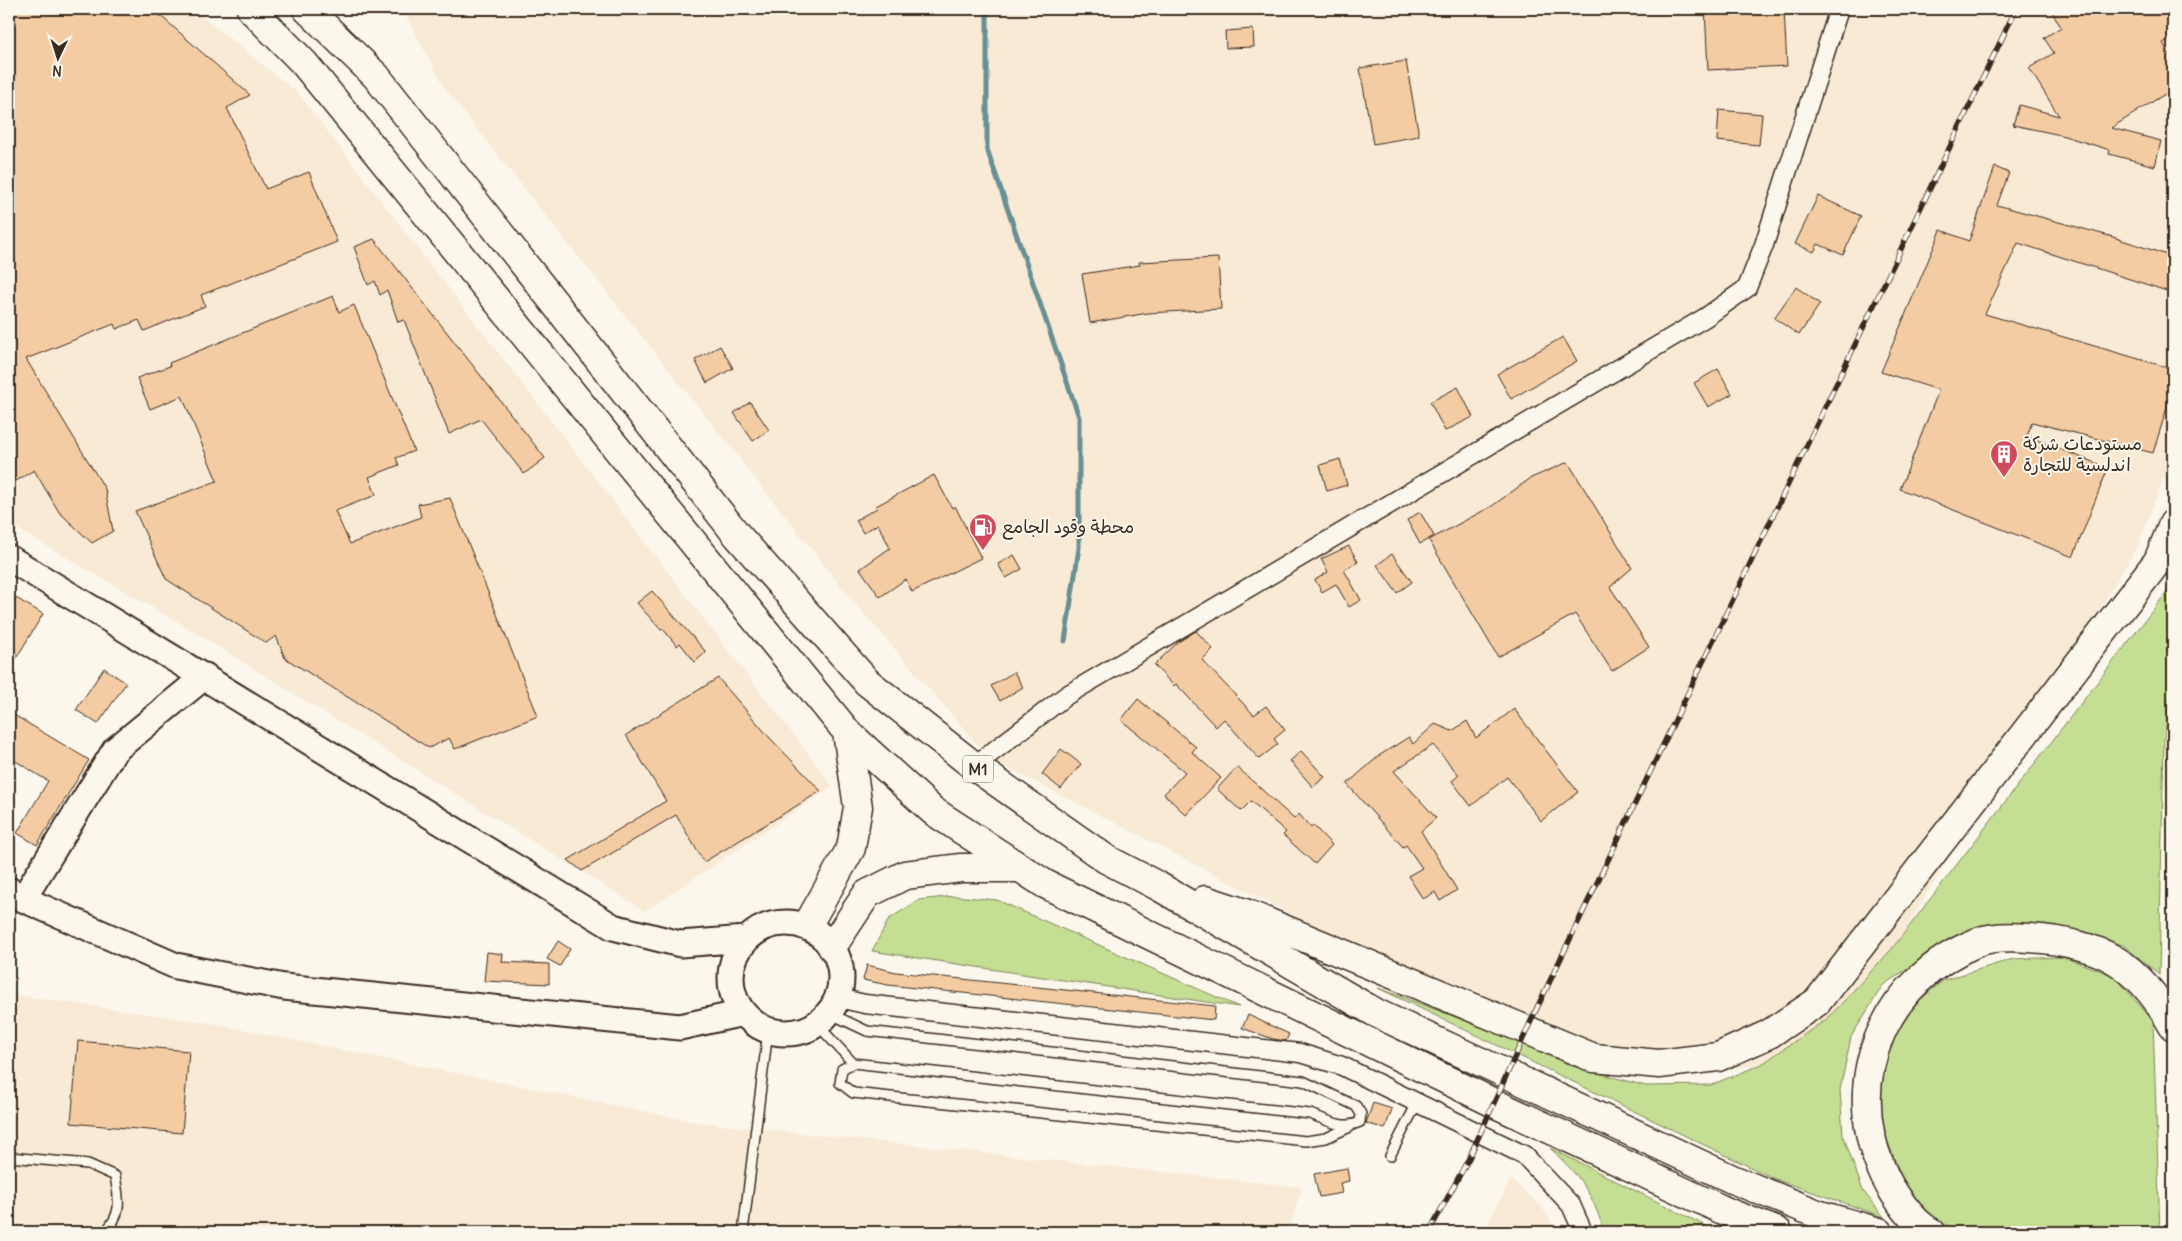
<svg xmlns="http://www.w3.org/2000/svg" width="2182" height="1241" viewBox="0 0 2182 1241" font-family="Delius,'Playpen Sans Arabic',sans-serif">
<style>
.built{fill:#f9ead6}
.green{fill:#c4de94;stroke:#808459}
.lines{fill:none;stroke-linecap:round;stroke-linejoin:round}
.stream{stroke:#678f94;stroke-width:5}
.building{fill:#f3cca3;stroke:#3b2a1e}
.lane-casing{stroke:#3b2a1e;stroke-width:12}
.street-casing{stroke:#3b2a1e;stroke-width:21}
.secondary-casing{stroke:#3b2a1e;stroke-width:29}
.highway-casing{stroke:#3b2a1e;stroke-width:31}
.lane{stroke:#fbf7ec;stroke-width:9}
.street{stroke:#fbf7ec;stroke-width:18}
.secondary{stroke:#fbf7ec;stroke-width:25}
.highway{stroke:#fbf7ec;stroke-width:28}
.rail-casing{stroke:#3b2a1e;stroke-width:5.5}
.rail{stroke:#fbf7ec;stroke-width:4;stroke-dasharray:11;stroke-linecap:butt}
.labels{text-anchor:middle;stroke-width:4;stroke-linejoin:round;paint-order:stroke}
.shield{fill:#fbf7ec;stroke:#75685c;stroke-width:1}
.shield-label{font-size:16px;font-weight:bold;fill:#3b2a1e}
.poi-label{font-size:18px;fill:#3b2a1e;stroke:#fbf7ec;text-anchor:start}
</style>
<rect width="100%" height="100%" fill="#fbf7ec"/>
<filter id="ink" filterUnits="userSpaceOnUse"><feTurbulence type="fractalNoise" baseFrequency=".02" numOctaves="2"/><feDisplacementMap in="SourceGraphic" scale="10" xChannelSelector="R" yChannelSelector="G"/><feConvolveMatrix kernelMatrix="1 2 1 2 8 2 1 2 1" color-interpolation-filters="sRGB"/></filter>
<g filter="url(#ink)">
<path class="built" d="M9 9H193L298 93 833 786 645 911 183 625 9 524Z
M402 9H2173V452L2139 544 1877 976 1788 1064 1631 1075 1293 915 989 758 847 594 446 90Z
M9 994 210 1023 696 1122 1302 1187 1288 1232H9Z
M1511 1179 1542 1207 1557 1232H1483Z"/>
<path class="green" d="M2173 584V679L2164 740 2159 974 2123 945 2046 930 1965 932 1883 985 1851 1037 1840 1090 1843 1135 1863 1191 1884 1217 1775 1179 1378 988 1485 1028 1572 1066 1646 1086 1711 1085 1762 1064 1828 1018 1891 950Z
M954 896 997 900 1239 1007 872 951 889 919 919 900Z
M2063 957 2115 976 2153 1021 2160 1232H1962L1936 1220 1909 1196 1881 1125 1876 1068 1893 1022 1944 980 2013 959Z
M1550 1148 1718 1232H1604C1592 1191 1580 1177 1550 1148Z"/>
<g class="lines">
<path class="stream" d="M987 9V149L1079 417V548L1065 641"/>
</g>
<path class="building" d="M9 9H153L250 95 227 108 266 189 309 172 337 242 201 295 205 306 144 331 139 320 116 329 114 324 26 359 105 489 113 531 92 543 59 512 34 470 16 481 9 469Z
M1705 9H1784L1787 66 1708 70Z
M2050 9H2173V38L2163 43 2173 61V89L2111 128 2161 141 2155 166 2109 154 2110 150 2061 135 2013 125 2019 105 2059 116 2029 68 2054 53 2044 38 2061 27Z
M1253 29 1254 47 1226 48 1225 31Z
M1406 61 1419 136 1373 144 1360 68Z
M1719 110 1762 114 1759 145 1717 141Z
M1995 167 2009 173 1997 205 2113 237 2173 257V293L2018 243 1985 314 2173 369V388L2153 453 2032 422 2027 436 2108 468 2073 557 1900 489 1939 390 1881 372 1941 230 1969 241Z
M1818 196 1861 216 1843 255 1818 244 1814 252 1795 244Z
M374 239 545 458 524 474 481 419 449 434 404 320 398 322 387 290 380 295 375 281 368 285 354 247Z
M1218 258 1221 309 1148 313 1090 323 1082 274 1140 265 1139 262Z
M1796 287 1820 304 1799 335 1774 318Z
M333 296 339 312 354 305 414 451 396 458 399 465 369 477 376 495 335 511 350 544 421 517 418 504 450 498 538 716 455 749 449 738 429 748 285 658 276 636 266 643 166 579 135 511 217 481 182 396 150 409 137 378 170 366 169 363Z
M1563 337 1577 361 1511 399 1497 374Z
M720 346 733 368 707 383 695 360Z
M1718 369 1732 394 1708 407 1694 383Z
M1458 387 1473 417 1445 431 1430 402Z
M750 402 769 430 753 441 734 413Z
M1340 459 1347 485 1327 491 1320 465Z
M1568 462 1632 568 1610 587 1649 647 1612 671 1575 614 1498 657 1429 540 1492 506 1531 478Z
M934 475 952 508 955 506 981 558 912 592 906 579 880 597 860 569 890 548 878 524 863 533 856 520 877 508 876 506Z
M1420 512 1434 536 1420 544 1407 520Z
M1349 546 1358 562 1344 570 1361 600 1349 607 1336 584 1322 592 1315 580 1328 572 1321 559Z
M1392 554 1412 582 1397 593 1377 565Z
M1014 555 1022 569 1006 578 998 564Z
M652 591 706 652 695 662 680 643 677 646 663 629 661 630 637 603Z
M16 598 43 614 9 670V609Z
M1196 631 1213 649 1202 660 1254 715 1266 706 1285 730 1274 739 1278 744 1259 759 1224 719 1216 727 1176 684 1174 686 1154 665 1178 642Z
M104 668 126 683 98 724 76 710Z
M1014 672 1023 687 1000 701 991 686Z
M718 678 770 738 821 791 704 862 676 815 582 871 568 860 666 801 626 735Z
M1138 699 1196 747 1192 752 1221 778 1186 815 1164 794 1185 772 1121 720Z
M1514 709 1578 792 1541 821 1507 777 1471 806 1452 781 1459 775 1433 745 1394 771 1436 818 1421 831 1457 890 1440 901 1435 892 1423 899 1408 876 1422 868 1406 845 1403 847 1347 784 1380 755 1409 737 1413 744 1435 724 1452 731 1467 721 1476 738Z
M9 712 89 760 37 845 17 833 48 781 9 757Z
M1061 749 1081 764 1061 789 1042 774Z
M1301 751 1325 777 1313 787 1290 761Z
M1237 767 1294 819 1299 814 1311 828 1313 825 1332 845 1315 864 1283 835 1286 832 1251 801 1241 811 1217 789Z
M558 941 570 949 560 966 547 959Z
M487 952 503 954 502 962 549 964V984L484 981Z
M867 965 896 972 1215 1006 1214 1020 888 985 863 980Z
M1248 1015 1289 1034 1286 1041 1273 1039 1242 1028Z
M78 1041 189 1051 182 1133 71 1123Z
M1373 1103 1392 1109 1385 1129 1366 1123Z
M1347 1168 1349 1181 1340 1183 1342 1193 1319 1197 1314 1174Z"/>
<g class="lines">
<g class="lane-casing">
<path id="lane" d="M817 1024 853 1063 1310 1114C1327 1120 1343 1130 1360 1122L1361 1114 1356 1106 1303 1081 867 1031 829 1013
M853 1063 842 1069 840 1083 853 1093 1306 1141 1326 1138 1350 1127
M1390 1156 1417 1103
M9 1157 88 1164 115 1176C119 1200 123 1213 105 1232
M743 1232 768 1031"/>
</g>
<g class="street-casing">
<path id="street" d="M974 766 1067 695 1706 317 1747 288 1764 245 1839 9
M838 998 865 1004 1300 1053 1342 1066 1524 1155 1571 1205 1583 1232"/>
</g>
<g class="secondary-casing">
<path id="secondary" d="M9 558 613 927 680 944 746 939
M9 890 23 899 176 966 284 987 680 1027 743 1013
M23 899 115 750 205 676
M731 978a55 55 0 1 1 110 0a55 55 0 1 1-110 0Z"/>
</g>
<g class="highway-casing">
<path id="highway" d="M251 9 304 63 847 732 933 811 1045 884 1496 1104 1727 1212 1778 1232
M307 9 376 76 737 535 867 682 974 766 1106 859 1158 886 1376 1013 1732 1179 1820 1215 1879 1232
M1205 900 1245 913 1594 1058 1659 1064 1718 1057 1769 1034 1817 1002 2158 561 2173 524
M807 926 851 848 858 807 847 732
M832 947 867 894 905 875 961 868H1019
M1931 1232C1911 1222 1889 1188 1881 1168 1842 1076 1886 979 1978 942 1992 936 2015 937 2030 938 2102 943 2138 963 2173 1026"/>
</g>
<use href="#lane" class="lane"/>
<use href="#street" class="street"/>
<use href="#secondary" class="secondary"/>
<use href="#highway" class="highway"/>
<g class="rail-casing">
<path id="rail" d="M1429 1232 1469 1158 1536 1010 2016 9"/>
</g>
<use href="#rail" class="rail"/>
</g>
</g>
<defs>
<g id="building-pin" transform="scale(1.4375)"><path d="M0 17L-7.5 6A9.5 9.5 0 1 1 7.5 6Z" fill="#d1495b" stroke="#fbf7ec"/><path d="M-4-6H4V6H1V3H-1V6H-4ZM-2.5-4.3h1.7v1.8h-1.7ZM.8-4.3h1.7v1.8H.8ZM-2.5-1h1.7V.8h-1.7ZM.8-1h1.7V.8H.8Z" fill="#fff"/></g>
<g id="fuel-pin" transform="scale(1.4375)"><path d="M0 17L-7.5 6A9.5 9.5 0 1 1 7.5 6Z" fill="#d1495b" stroke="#fbf7ec"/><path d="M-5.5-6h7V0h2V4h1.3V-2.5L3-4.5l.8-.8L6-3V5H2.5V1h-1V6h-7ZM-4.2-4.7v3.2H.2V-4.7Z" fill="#fff"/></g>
</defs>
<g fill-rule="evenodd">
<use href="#building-pin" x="2004" y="454"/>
<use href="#fuel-pin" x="983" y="527"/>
</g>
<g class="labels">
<rect class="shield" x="963" y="755.5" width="30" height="27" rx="4"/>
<g class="shield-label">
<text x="978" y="775">M1</text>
</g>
<g class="poi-label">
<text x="2023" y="450">مستودعات شركة<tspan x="2023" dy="21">اندلسية للتجارة</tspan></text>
<text x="1002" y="533">محطة وقود الجامع</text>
</g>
</g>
<rect width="2182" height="1241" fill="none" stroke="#fbf7ec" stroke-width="30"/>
<rect x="15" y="15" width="2152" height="1211" fill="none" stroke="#3b2a1e" stroke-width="2" filter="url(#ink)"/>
<g transform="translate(58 58) rotate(184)" stroke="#fbf7ec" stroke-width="4" paint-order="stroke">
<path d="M0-4L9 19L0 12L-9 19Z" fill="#3b2a1e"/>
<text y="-8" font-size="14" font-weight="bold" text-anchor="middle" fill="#3b2a1e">N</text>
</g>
</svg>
